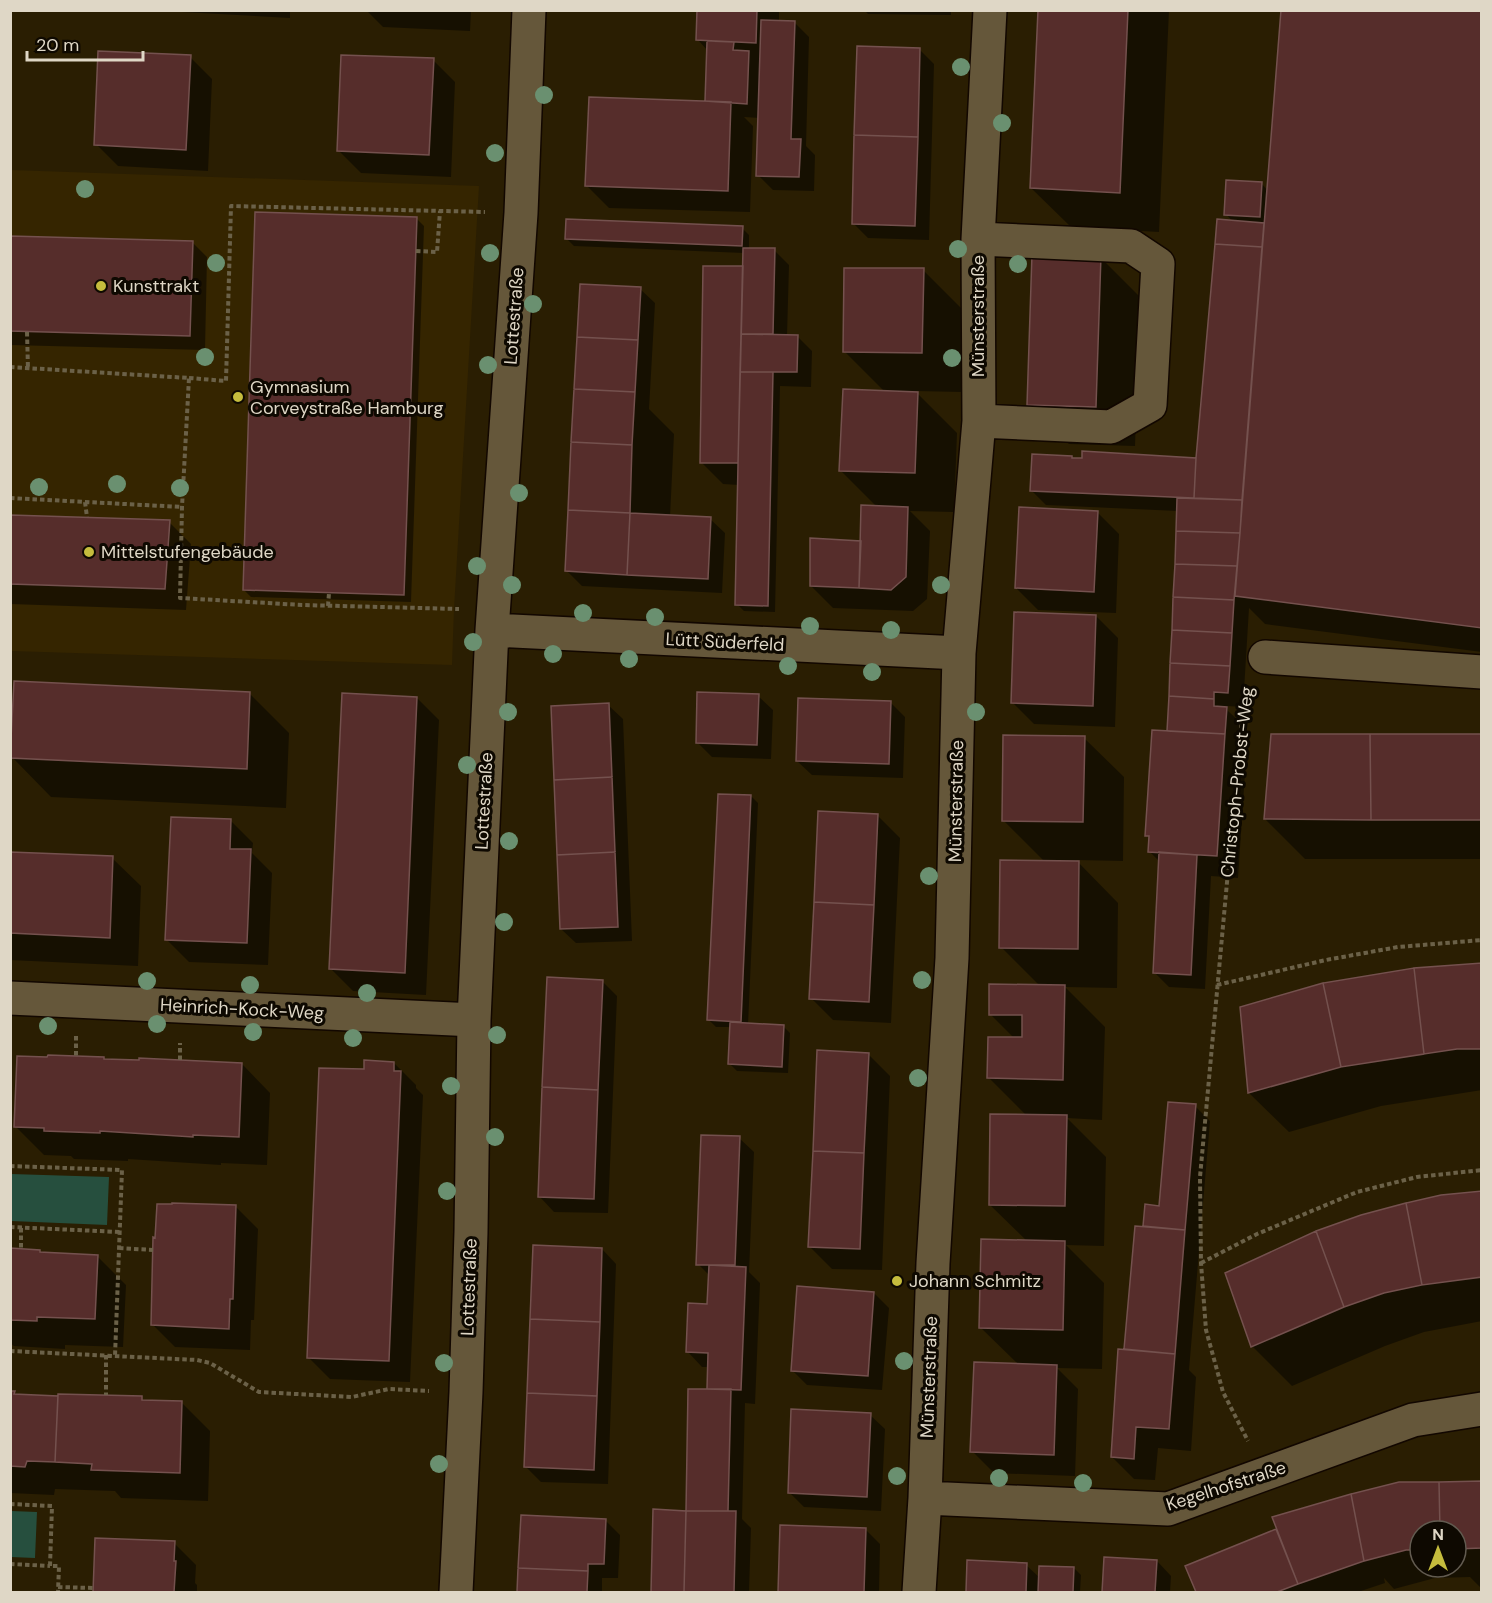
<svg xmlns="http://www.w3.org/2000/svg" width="1492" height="1603" viewBox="0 0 1492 1603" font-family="'DM Sans',sans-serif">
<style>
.built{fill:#352500}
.green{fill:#264f3e}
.shadow{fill:#0007;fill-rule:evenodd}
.building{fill:#562d2b;stroke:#74514e;stroke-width:1.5}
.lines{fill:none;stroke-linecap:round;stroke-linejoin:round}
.minor-casing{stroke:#120700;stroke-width:36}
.path{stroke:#6b6148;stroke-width:4;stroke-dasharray:4.5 3;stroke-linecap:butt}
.minor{stroke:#65573a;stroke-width:33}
.tree{fill:#6a9070}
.poi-dot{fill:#c5bc3d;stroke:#0e0901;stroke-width:2}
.labels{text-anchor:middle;stroke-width:6;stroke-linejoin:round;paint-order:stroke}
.poi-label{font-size:18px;fill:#dfd7c6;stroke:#0e0901;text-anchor:start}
.street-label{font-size:18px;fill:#dfd7c6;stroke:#0e0901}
</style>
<rect width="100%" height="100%" fill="#2a1e02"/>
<path class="built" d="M11 170 479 186 454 609 452 665 11 651Z"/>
<path class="green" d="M11 1174 109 1177 107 1225 11 1221Z
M11 1511 37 1512 35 1558 11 1557Z"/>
<path class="shadow" d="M145 10H290V18Z
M366 10H471L470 31 383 27Z
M699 10H779V22H794L809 37 806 146 815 155 814 191 773 190 758 175 760 118 744 117 753 126 750 212 609 208 587 186 709 103 706 100 708 51 698 40Z
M864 10H951V15L868 14Z
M1040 10H1169L1159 232 1071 227 1031 188Z
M1482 10V652L1265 624 1249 608 1243 707 1228 706V711L1241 723 1239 750 1246 758 1238 878 1211 876 1205 989 1169 987 1154 972 1160 862 1149 851 1150 839 1146 835 1168 732 1178 511 1046 505 1032 491 1073 459 1197 460 1233 222 1226 214 1262 184 1268 191Z
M920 50 934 64 929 240 868 238 853 223Z
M190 57 212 79 208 171 118 166 96 144Z
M433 60 455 82 451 177 361 173 339 151Z
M417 219 424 226 411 602 251 597 244 590Z
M742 228 749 235V249L774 250 789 265 787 336H797L812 351 811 387 780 386 775 612 744 611 737 604 739 485 723 484 701 462 744 268V253L574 246 567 239Z
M10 237 192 242 207 257 205 350 10 345Z
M1100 257 1140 297 1135 446 1069 444 1029 405Z
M923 270 963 310 962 392 915 391 957 433 954 512 910 511 930 531 927 599 913 611 833 608 811 586 862 543 878 508 841 471 885 392 844 351Z
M640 289 655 303 649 409 674 434 670 517 710 519 725 533 722 593 582 586 567 571Z
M1097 512 1119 534 1116 613 1038 610 1016 588Z
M10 516 169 522 191 544 186 610 10 604Z
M1096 616 1118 638 1115 727 1034 724 1012 702Z
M250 694 289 733 286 808 51 797 12 757Z
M758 696 773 710 771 759 712 757 697 742Z
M417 698 439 720 426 995 353 991 331 969Z
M890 702 905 717 903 778 812 775 797 761Z
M608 705 623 719 632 941 576 943 561 929Z
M1482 736V859H1305L1265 819Z
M1084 738 1124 777 1123 861 1076 860 1118 903 1117 988 1065 987 1105 1027 1102 1120 1067 1118 1106 1157 1104 1246 1066 1245 1104 1283 1102 1369 1057 1368 1078 1389 1075 1476 994 1473 972 1451 1019 1365 980 1327 1028 1242 990 1205 1027 1116 988 1077 1015 1039 990 1014 1040 986 1001 947 1045 862 1003 820Z
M751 796 758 803 748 1025 783 1026 790 1033 788 1073 737 1071 730 1064 732 1027H716L709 1020Z
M878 816 900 838 891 1023 833 1020 811 998Z
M231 821 253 843 252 853 272 873 268 965 189 962 167 940Z
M10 853 112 858 141 886 138 966 10 960Z
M1482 965V1090L1381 1106 1289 1132 1249 1093 1242 1008Z
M602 981 617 996 608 1213 554 1212 540 1197Z
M868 1054 890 1076 882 1270 832 1269 810 1247Z
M394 1063 416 1085V1088L423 1095 410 1382 330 1379 308 1357 365 1071Z
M242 1064 270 1093 267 1165 221 1163V1165L128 1159V1161L74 1159 71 1156 44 1155 15 1126Z
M1195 1106 1210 1121 1189 1370 1196 1377 1191 1451 1158 1448 1155 1480 1134 1479 1112 1457 1129 1352 1126 1349 1145 1228 1147 1206 1160 1207Z
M739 1138 754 1152 749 1272 760 1283 755 1404 745 1403 742 1519 751 1528 749 1592H653L655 1511 687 1512 708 1390 709 1367H702L688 1352 709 1306 710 1276 698 1264Z
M1482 1193V1321L1424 1332 1385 1346 1292 1386 1252 1346Z
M236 1207 258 1229 254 1320H251L250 1350 175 1347 153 1325Z
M602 1249 616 1264 608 1484 541 1482 526 1467Z
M10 1250 39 1251 42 1254 97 1256 126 1285 123 1347 65 1345V1349L14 1346 10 1343Z
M874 1293 889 1308 882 1390 807 1385 792 1370Z
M10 1393H14L17 1396 141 1398 144 1401 181 1402 210 1431 208 1501 121 1498 115 1491 55 1489 54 1495 10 1493Z
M870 1415 885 1429 881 1511 804 1507 789 1492Z
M1482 1482V1589L1470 1577 1435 1578 1394 1589 1384 1578 1385 1583 1358 1592H1197L1187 1566 1277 1530ZM1420 1531H1456V1567H1420Z
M522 1516 606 1521 620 1535 618 1578H602V1592H520Z
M781 1526 865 1529 880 1544 879 1592H780Z
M97 1539 174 1543 196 1565 195 1583 197 1585V1592H94Z
M1105 1558 1157 1561 1171 1576 1170 1592H1103Z
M968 1562 1026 1565 1040 1578 1074 1568 1081 1575 1080 1592H967Z"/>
<path class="building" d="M697 10H757L756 43 696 40Z
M1038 10H1128L1120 193 1030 188Z
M1281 10H1482V628L1235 596Z
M761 20 795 21 791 139H801L799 177 756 176Z
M707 41 734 42 733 50 749 51 747 104 705 101Z
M857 46 920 48 918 137 854 135Z
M98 51 191 55 186 150 94 145Z
M341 55 434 58 429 155 337 151Z
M589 97 731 102 728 191 585 186Z
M854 135 918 137 915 226 852 224Z
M1226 180 1262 182 1260 217 1224 215Z
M255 212 417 217 404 595 243 590Z
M566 219 743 226 742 246 565 239Z
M1217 219 1264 223 1262 247 1215 244Z
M10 236 193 241 190 336 10 331Z
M1215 244 1262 247 1242 500 1194 498 1196 458Z
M743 248H775L773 334H741Z
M1032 254 1101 255 1096 407 1027 405Z
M703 266H743L738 463H700Z
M844 268H924L922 353 843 352Z
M580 284 641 287 638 340 577 337Z
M741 334 798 335 797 372H740Z
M577 337 638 340 635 392 574 389Z
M740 372H773L768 606 735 605Z
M574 389 635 392 632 445 571 442Z
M843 389 918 392 915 473 839 471Z
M571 442 632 445 630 513 568 510Z
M1082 451 1196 458 1194 498 1030 491 1032 454 1072 456V458H1082Z
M1177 498 1242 500 1240 533 1176 531Z
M861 505 908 507 906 577 891 590 859 588Z
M1019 507 1098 511 1094 592 1015 588Z
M568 510 630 513 627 575 565 571Z
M630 513 711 517 708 579 627 575Z
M10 515 170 520 165 589 10 584Z
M1176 531 1240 533 1237 566 1175 564Z
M810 538 861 541 859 588 810 586Z
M1175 564 1237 566 1234 600 1173 597Z
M1173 597 1234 600 1232 633 1172 630Z
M1014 612 1096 615 1093 706 1011 703Z
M1172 630 1232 633 1230 666 1170 663Z
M1170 663 1230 666 1228 693 1214 692V699L1169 696Z
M14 681 250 692 247 769 10 758Z
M697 692 759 694 757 745 696 743Z
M342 693 417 697 405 973 329 969Z
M1169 696 1214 699V706L1227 707 1225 734 1167 731Z
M798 698 891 701 889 764 796 761Z
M609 703 612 777 554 780 551 706Z
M1152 730 1225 734 1217 856 1148 852 1149 836H1145Z
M1271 734H1370L1371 820 1264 819Z
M1370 734H1482V820H1371Z
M1003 735 1085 736 1083 822 1002 821Z
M612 777 615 852 557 855 554 780Z
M718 794 751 795 741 1022 707 1020Z
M818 811 878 814 874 905 814 902Z
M171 817 231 819 230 849H251L247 943 165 940Z
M10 852 113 856 110 938 10 933Z
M615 852 618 927 560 929 557 855Z
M1159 852 1197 855 1191 975 1153 973Z
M1000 860 1079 861 1078 949 999 948Z
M814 902 874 905 869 1002 809 999Z
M1482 963V1049H1457L1424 1054 1414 968Z
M1414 968 1424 1054 1341 1067 1323 983Z
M547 977 603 980 598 1090 542 1087Z
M1323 983 1341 1067 1248 1093 1240 1007Z
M989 984 1065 985 1063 1080 987 1078 988 1037H1022V1015H989Z
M730 1022 784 1025 782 1067 728 1064Z
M817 1050 869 1053 864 1153 813 1151Z
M48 1055 104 1057V1059L139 1060V1058L242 1063 239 1137 193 1135V1137L100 1131V1133L44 1131V1128L14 1127 17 1056 47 1057Z
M364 1060 394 1062V1071H401L389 1361 307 1358 319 1068 364 1069Z
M542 1087 598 1090 594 1199 538 1197Z
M1168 1102 1196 1104 1185 1230 1143 1226 1145 1204 1159 1206Z
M990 1114 1067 1115 1065 1206 989 1205Z
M701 1135 740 1136 735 1265H696Z
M813 1151 864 1153 860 1249 808 1247Z
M1482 1191V1277L1422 1285 1406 1203 1441 1195Z
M172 1203 236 1205 233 1299H230L229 1329 151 1325 153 1237 155 1238 157 1204H172Z
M1406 1203 1422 1285 1384 1293 1344 1307 1316 1231 1361 1215Z
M1135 1226 1185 1230 1175 1354 1124 1349Z
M1316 1231 1344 1307 1251 1347 1225 1273Z
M981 1239 1065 1241 1063 1330 979 1328Z
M533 1245 602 1248 600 1322 530 1319Z
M10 1248 40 1250V1252L98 1255 95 1319 37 1317V1321L10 1320Z
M709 1265 746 1267 741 1390 707 1389 708 1353 686 1352 688 1303 707 1304Z
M797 1286 874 1292 868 1376 791 1371Z
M530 1319 600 1322 597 1396 527 1393Z
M1118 1349 1175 1354 1169 1429 1136 1427 1134 1459 1111 1457Z
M974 1362 1057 1365 1054 1455 970 1452Z
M688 1389H731L728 1511H686Z
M10 1391H15L14 1394 58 1396 55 1462 27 1461 25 1467 10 1466Z
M527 1393 597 1396 594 1470 524 1467Z
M58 1394 142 1396V1400L182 1401 180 1473 91 1470 92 1464 55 1462Z
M791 1409 871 1413 867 1497 788 1493Z
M1482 1481V1548L1456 1549V1531H1440L1439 1482Z
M1399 1482H1439L1440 1531H1420V1550H1406L1364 1561 1351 1494Z
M1351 1494 1364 1561 1298 1584 1272 1517Z
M653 1509 686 1511 684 1592H651Z
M686 1511H736L734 1592H684Z
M521 1515 606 1519 604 1564H588V1571L518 1568Z
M780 1525 866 1528 864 1592H778Z
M1276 1529 1298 1584 1277 1592H1196L1185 1566Z
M95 1538 175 1541 174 1561H176L174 1592H93Z
M1104 1557 1157 1560 1155 1592H1102Z
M967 1560 1027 1563 1026 1592H966Z
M1039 1566 1074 1567 1073 1592H1038Z
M518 1568 588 1571 587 1592H517Z"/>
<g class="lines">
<g class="minor-casing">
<path id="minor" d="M978 239 1131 246 1158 264 1150 405 1111 427 979 421
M492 630 959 653
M1265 657 1482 672
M10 998 474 1020
M925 1498 1168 1509 1413 1420 1482 1409
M456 1592 466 1392 471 1232 474 1020 492 630 521 213 529 10
M919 1592 925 1498 933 1263 952 958 959 653 979 421 978 239 990 10"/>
</g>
<path class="path" d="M416 251 437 252 440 211
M27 332 28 369
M10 367 189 378 182 507 180 598 302 605 459 609
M189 378 226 381 231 206 485 212
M10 498 182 507
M85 502 87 517
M328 606 329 593
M1245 686 1200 1177 1201 1263 1206 1330 1223 1392 1248 1441
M1217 985 1326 960 1398 947 1482 940
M76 1036V1056
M180 1060V1043
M10 1166 122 1170 115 1356
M10 1227 120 1232
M21 1228V1249
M119 1248 153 1250
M1201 1263 1257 1234 1357 1192 1417 1177 1482 1170
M10 1351 197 1360 210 1363 259 1392 352 1397 389 1389 429 1391
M106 1355V1395
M10 1504 52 1506 50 1566H59L58 1592
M10 1564 50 1566
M58 1587 93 1588"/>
<use href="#minor" class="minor"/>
</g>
<g class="tree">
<circle cx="961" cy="67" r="9"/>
<circle cx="544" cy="95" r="9"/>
<circle cx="1002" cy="123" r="9"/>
<circle cx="495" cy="153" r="9"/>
<circle cx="85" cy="189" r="9"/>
<circle cx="958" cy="249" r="9"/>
<circle cx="490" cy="253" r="9"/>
<circle cx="216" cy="263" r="9"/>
<circle cx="1018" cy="264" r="9"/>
<circle cx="533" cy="304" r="9"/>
<circle cx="205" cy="357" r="9"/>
<circle cx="952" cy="358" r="9"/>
<circle cx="488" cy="365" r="9"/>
<circle cx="117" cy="484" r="9"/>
<circle cx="39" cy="487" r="9"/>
<circle cx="180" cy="488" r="9"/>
<circle cx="519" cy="493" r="9"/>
<circle cx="477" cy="566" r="9"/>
<circle cx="512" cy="585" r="9"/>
<circle cx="941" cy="585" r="9"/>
<circle cx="583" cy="613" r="9"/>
<circle cx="655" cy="617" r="9"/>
<circle cx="810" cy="626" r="9"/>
<circle cx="891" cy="630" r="9"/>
<circle cx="473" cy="642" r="9"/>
<circle cx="553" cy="654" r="9"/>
<circle cx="629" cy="659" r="9"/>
<circle cx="788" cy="666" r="9"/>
<circle cx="872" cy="672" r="9"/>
<circle cx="508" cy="712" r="9"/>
<circle cx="976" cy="712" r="9"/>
<circle cx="467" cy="765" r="9"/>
<circle cx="509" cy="841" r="9"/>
<circle cx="929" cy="876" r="9"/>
<circle cx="504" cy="922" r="9"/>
<circle cx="922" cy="980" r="9"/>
<circle cx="147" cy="981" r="9"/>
<circle cx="250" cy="985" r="9"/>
<circle cx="367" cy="993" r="9"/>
<circle cx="157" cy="1024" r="9"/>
<circle cx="48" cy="1026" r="9"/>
<circle cx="253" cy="1032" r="9"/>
<circle cx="497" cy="1035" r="9"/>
<circle cx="353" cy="1038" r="9"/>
<circle cx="918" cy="1078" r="9"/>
<circle cx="451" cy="1086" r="9"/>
<circle cx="495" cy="1137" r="9"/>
<circle cx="447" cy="1191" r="9"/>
<circle cx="904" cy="1361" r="9"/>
<circle cx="444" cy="1363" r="9"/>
<circle cx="439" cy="1464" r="9"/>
<circle cx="897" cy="1476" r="9"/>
<circle cx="999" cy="1478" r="9"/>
<circle cx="1083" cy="1483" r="9"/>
</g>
<g class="poi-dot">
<circle cx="101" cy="286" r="6"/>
<circle cx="238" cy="397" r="6"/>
<circle cx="89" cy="552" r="6"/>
<circle cx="897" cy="1281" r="6"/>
</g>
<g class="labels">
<g class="poi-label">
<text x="113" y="292">Kunsttrakt</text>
<text x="250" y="393">Gymnasium<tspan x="250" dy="21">Corveystraße Hamburg</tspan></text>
<text x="101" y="558">Mittelstufengebäude</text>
<text x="909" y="1287">Johann Schmitz</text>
</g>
<g class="street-label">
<text transform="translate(514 316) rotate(-86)" y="6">Lottestraße</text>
<text transform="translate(978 316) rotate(-90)" y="6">Münsterstraße</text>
<text transform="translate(725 642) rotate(3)" y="6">Lütt Süderfeld</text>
<text transform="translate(1237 782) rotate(-84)" y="6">Christoph-Probst-Weg</text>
<text transform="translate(484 801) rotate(-87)" y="6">Lottestraße</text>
<text transform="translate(956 801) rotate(-89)" y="6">Münsterstraße</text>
<text transform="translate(242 1009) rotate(3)" y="6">Heinrich-Kock-Weg</text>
<text transform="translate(469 1287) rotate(-88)" y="6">Lottestraße</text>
<text transform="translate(929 1377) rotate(-88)" y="6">Münsterstraße</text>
<text transform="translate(1226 1486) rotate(-18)" y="6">Kegelhofstraße</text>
</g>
</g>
<rect width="1492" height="1603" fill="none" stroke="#dfd7c6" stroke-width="24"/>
<g transform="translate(1438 1549)"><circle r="28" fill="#0e0901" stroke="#625b50" stroke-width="1.5"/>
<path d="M0-4.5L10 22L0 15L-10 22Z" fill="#c5bc3d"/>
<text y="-9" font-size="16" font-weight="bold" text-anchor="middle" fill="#dfd7c6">N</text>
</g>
<path d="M27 51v9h116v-9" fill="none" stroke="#dfd7c6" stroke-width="3"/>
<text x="36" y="51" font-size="18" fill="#dfd7c6" stroke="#0e0901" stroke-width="4.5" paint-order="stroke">20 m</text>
</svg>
